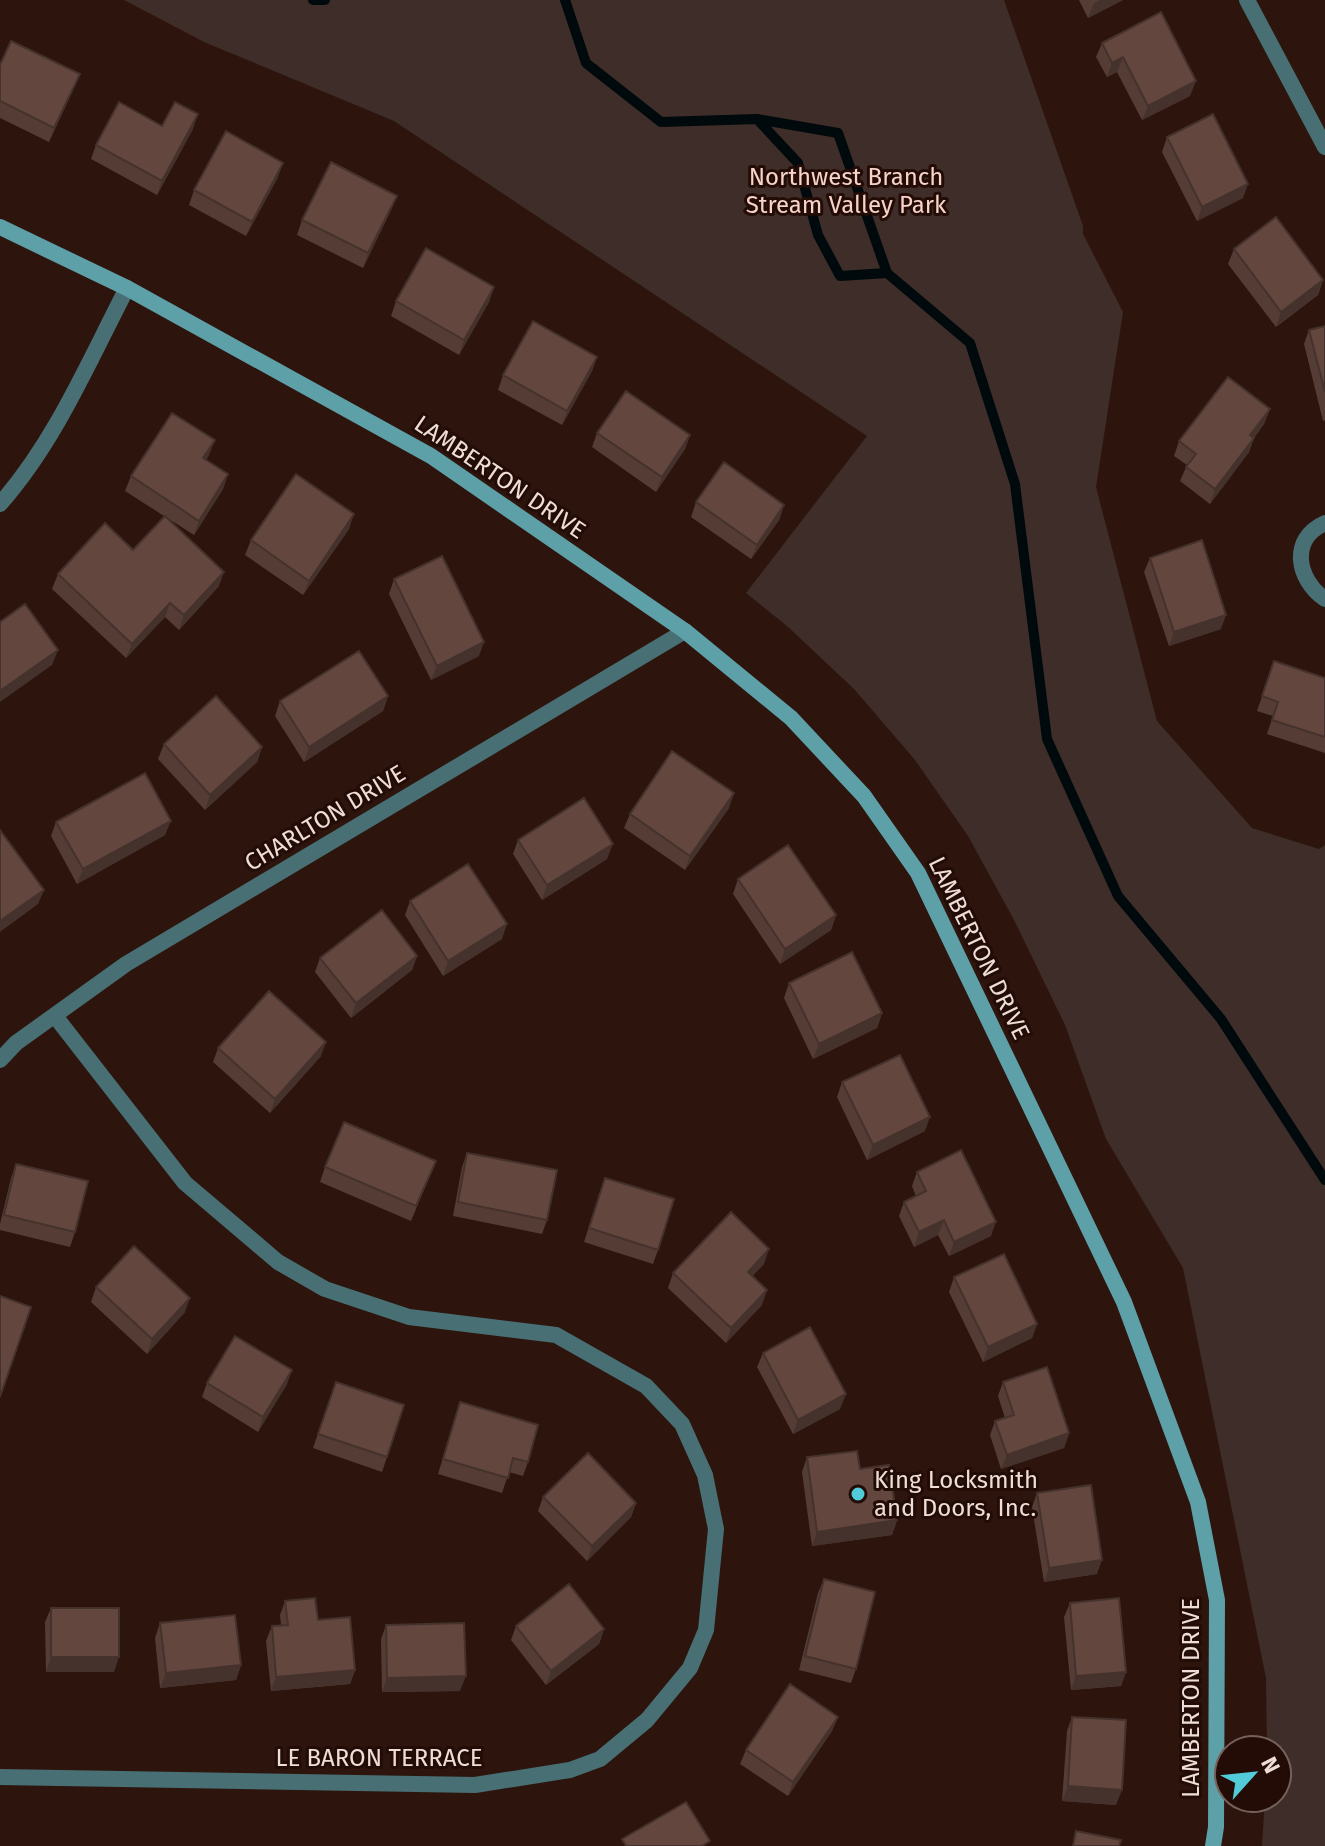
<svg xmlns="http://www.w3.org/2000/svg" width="1325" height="1846" viewBox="0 0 1325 1846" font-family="'Fira Sans',sans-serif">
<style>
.green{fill:#3e2d28}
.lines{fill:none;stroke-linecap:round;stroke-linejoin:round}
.stream{stroke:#00090c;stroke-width:10}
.street{stroke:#487074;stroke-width:16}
.secondary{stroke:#5da0a8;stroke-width:16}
.wall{fill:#553d36}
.shaded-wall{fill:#45322c}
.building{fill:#63473f;stroke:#45322c;stroke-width:2}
.poi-dot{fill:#52cbd8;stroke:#230c06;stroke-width:3}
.labels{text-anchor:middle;stroke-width:6;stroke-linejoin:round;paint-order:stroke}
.park-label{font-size:24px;fill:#f7d3c9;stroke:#230c06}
.street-label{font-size:24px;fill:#efddd8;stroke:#230c06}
.poi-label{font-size:24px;fill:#efddd8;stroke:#230c06;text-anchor:start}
</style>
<rect width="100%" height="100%" fill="#2d150e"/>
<path class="green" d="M124 0H1004L1083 226V234L1123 312 1096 487 1157 721 1252 828 1319 849 1325 845V1846H1262L1265 1798H1277V1750H1267L1266 1678 1183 1268 1106 1139 1065 1025 1014 920 968 836 915 760 854 689 787 626 746 593 867 436 394 121 204 42Z"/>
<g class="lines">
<path class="stream" d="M313 0H325
M565 0 586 63 661 122 757 119 838 133 887 273 970 343 1015 484 1047 739 1118 896 1221 1019 1325 1180
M757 119 798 163 818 235 840 276 887 273"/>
<path class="street" d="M1247 0 1325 147
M0 504C55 442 89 361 127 288
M1325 523C1289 539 1297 580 1325 599
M0 1060 16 1043 126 964 685 631
M0 1777 475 1785 570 1770 600 1759 647 1720 690 1668 706 1630 716 1529 705 1475 682 1424 646 1386 556 1335 409 1317 325 1289 278 1262 185 1183 55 1016"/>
<path class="secondary" d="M0 227 127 288 431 456 685 631 791 718 864 796 918 873 1124 1302 1198 1502 1217 1600 1216 1827 1213 1846"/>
</g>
<path class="wall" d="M1079 0H1123L1088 18Z
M1102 43 1190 96 1142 120 1117 72 1107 77 1096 57Z
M0 65 80 74 74 88 49 142 0 118Z
M162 126 193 129 157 195 91 159 96 145Z
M1167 137 1243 198 1197 221 1162 152Z
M278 177 246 236 189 205 194 190Z
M391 210 363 268 297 235 302 220Z
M1234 249 1323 280 1318 295 1276 327 1228 264Z
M494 287 489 302 459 355 391 316 396 301Z
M1325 326V420L1323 421 1304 344 1309 330Z
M597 357 592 371 562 425 498 390 503 375Z
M1270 409 1264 424 1254 438 1249 452 1210 504 1180 481 1187 465 1174 456 1179 441Z
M597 433 690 435 685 449 656 492 592 447Z
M209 455 206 460 228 474 223 489 194 535 166 517 219 586 179 630 165 617 126 658 52 589 58 574 133 550 164 516 125 491 131 476Z
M696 502 784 505 779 520 751 559 691 517Z
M349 529 303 595 245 555 251 540Z
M1150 558 1221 629 1169 646 1144 572Z
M394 579 479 656 431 680 389 594Z
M1274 661 1325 678V753L1267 734 1273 716 1257 711Z
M388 696 383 711 304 762 275 716 280 701Z
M164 744 262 747 257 762 205 810 158 759Z
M729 808 685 870 624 828 630 814Z
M56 822 165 835 77 884 51 836Z
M518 840 607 859 542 900 513 854Z
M738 879 836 915 831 930 780 964 733 894Z
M410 901 502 939 443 976 405 915Z
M417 956 412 970 351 1018 315 972 320 958Z
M789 983 882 1013 877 1028 813 1059 784 998Z
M218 1048 321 1056 270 1113 213 1062Z
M842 1082 925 1131 867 1160 837 1097Z
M467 1153 547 1220 542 1234 453 1216 462 1167Z
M436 1161 411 1221 320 1182 325 1167Z
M16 1164 75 1232 70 1247 0 1230V1224L11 1178Z
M917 1172 991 1236 949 1256 938 1235 914 1247 899 1216 904 1202 916 1196 912 1186Z
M605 1178 658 1250 653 1264 584 1242Z
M764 1264 752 1276 762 1305 726 1343 668 1288 673 1273Z
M954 1277 1037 1324 1032 1338 983 1362 949 1292Z
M96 1287 185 1312 147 1354 91 1302Z
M763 1353 840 1409 793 1434 757 1367Z
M336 1382 387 1457 382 1472 313 1448Z
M1003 1382 1069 1433 1064 1448 1001 1469 990 1435 995 1421 1005 1418 998 1396Z
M207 1383 287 1384 258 1432 202 1397Z
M460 1402 528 1462 523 1476 509 1472 502 1493 438 1474Z
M807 1457 860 1469 897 1520 892 1535 812 1546 802 1472Z
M1037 1493 1097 1574 1044 1582 1032 1507Z
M543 1497 636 1503 631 1517 587 1561 538 1511Z
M824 1579 856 1669 851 1683 799 1670 818 1593Z
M285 1601 318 1620 355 1670 350 1684 271 1691 266 1641 272 1626 281 1625 280 1615Z
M1070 1603 1126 1672 1121 1686 1071 1690 1064 1617Z
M51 1608 114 1672H46L45 1622Z
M160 1623 241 1665 236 1680 160 1688 155 1638Z
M386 1625 460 1691 382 1692 381 1639Z
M516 1626 604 1629 599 1644 546 1685 511 1640Z
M838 1717 832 1731 788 1796 740 1764 746 1750Z
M1072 1717 1116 1805 1062 1801 1067 1731Z"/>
<path class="shaded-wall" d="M1100 0H1123L1088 18 1094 3Z
M1123 57 1117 72 1107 77 1112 63Z
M80 74 74 88 49 142 54 128Z
M1196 81 1190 96 1142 120 1148 106Z
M198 114 193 129 157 195 162 181Z
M283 163 278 177 246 236 252 222Z
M1248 184 1243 198 1197 221 1202 207Z
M397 196 391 210 363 268 368 253Z
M1323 280 1318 295 1276 327 1281 312Z
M494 287 489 302 459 355 464 340Z
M597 357 592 371 562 425 567 411Z
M1270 409 1264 424 1245 449 1250 435Z
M690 435 685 449 656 492 662 477Z
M1254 438 1249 452 1210 504 1215 489Z
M215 440 209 455 198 473 203 458Z
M228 474 223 489 194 535 199 521Z
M784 505 779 520 751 559 757 545Z
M354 514 349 529 303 595 309 581Z
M224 572 219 586 179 630 184 615Z
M170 603 165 617 126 658 132 644Z
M1226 615 1221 629 1169 646 1174 632Z
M484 642 479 656 431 680 437 666Z
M58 650 52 665 0 702V691Z
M388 696 383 711 304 762 309 747Z
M262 747 257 762 205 810 210 795Z
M734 793 729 808 685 870 690 856Z
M171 821 165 835 77 884 83 869Z
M613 844 607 859 542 900 547 885Z
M44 890 38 904 0 932V921Z
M836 915 831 930 780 964 785 949Z
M507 924 502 939 443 976 448 961Z
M417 956 412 970 351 1018 356 1003Z
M882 1013 877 1028 813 1059 819 1044Z
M326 1042 321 1056 270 1113 275 1099Z
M930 1117 925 1131 867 1160 873 1145Z
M944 1220 938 1235 914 1247 919 1232Z
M996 1222 991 1236 949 1256 954 1242Z
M769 1249 764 1264 743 1286 748 1272Z
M767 1290 762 1305 726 1343 731 1328Z
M190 1298 185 1312 147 1354 152 1339Z
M1037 1324 1032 1338 983 1362 988 1347Z
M292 1370 287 1384 258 1432 263 1417Z
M846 1394 840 1409 793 1434 798 1420Z
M1069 1433 1064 1448 1001 1469 1007 1455Z
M636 1503 631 1517 587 1561 592 1546Z
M897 1520 892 1535 812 1546 817 1532Z
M1102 1560 1097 1574 1044 1582 1049 1568Z
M604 1629 599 1644 546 1685 551 1671Z
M51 1657H119L114 1672H46Z
M241 1665 236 1680 160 1688 166 1673Z
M355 1670 350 1684 271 1691 276 1677Z
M1126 1672 1121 1686 1071 1690 1076 1676Z
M466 1676 460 1691 382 1692 387 1678Z
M838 1717 832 1731 788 1796 793 1782Z
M1068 1786 1122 1790 1116 1805 1062 1801Z"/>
<path class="building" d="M1161 12 1196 81 1148 106 1123 57 1112 63 1102 43Z
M11 41 80 74 54 128 0 101V65Z
M119 102 162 126 175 102 198 114 162 181 96 145Z
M1213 114 1248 184 1202 207 1167 137Z
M226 131 283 163 252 222 194 190Z
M331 162 397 196 368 253 302 220Z
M1276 217 1323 280 1281 312 1234 249Z
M426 248 494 287 464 340 396 301Z
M533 321 597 357 567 411 503 375Z
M1325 326V392L1309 330Z
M1228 377 1270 409 1250 435 1254 438 1215 489 1186 467 1196 454 1179 441Z
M626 391 690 435 662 477 597 433Z
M172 413 215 440 203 458 228 474 199 521 131 476Z
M724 462 784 505 757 545 696 502Z
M296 474 354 514 309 581 251 540Z
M165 516 224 572 184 615 170 603 132 644 58 574 105 523 133 550Z
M1202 540 1226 615 1174 632 1150 558Z
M442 556 484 642 437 666 394 579Z
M25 604 58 650 0 691V622Z
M359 651 388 696 309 747 280 701Z
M1274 661 1325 678V737L1272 720 1278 702 1262 696Z
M216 696 262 747 210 795 164 744Z
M672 751 734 793 690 856 630 814Z
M145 773 171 821 83 869 56 822Z
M584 798 613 844 547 885 518 840Z
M0 830 44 890 0 921Z
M788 845 836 915 785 949 738 879Z
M468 864 507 924 448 961 410 901Z
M382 910 417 956 356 1003 320 958Z
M852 952 882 1013 819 1044 789 983Z
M269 991 326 1042 275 1099 218 1048Z
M900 1055 930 1117 873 1145 842 1082Z
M344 1122 436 1161 416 1206 325 1167Z
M961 1150 996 1222 954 1242 944 1220 919 1232 904 1202 926 1191 917 1172Z
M467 1153 557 1170 547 1220 458 1202Z
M16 1164 88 1181 75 1232 4 1215Z
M605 1178 674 1199 658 1250 589 1228Z
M731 1212 769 1249 748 1272 767 1290 731 1328 673 1273Z
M134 1246 190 1298 152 1339 96 1287Z
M1004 1254 1037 1324 988 1347 954 1277Z
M0 1296 31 1307 0 1397Z
M810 1327 846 1394 798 1420 763 1353Z
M235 1336 292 1370 263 1417 207 1383Z
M1047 1367 1069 1433 1007 1455 995 1421 1014 1415 1003 1382Z
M336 1382 404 1405 387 1457 318 1434Z
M460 1402 538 1425 528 1462 513 1458 508 1478 443 1459Z
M857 1451 860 1469 889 1465 897 1520 817 1532 807 1457Z
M588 1453 636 1503 592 1546 543 1497Z
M1091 1485 1102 1560 1049 1568 1037 1493Z
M824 1579 875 1592 856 1669 805 1656Z
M569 1584 604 1629 551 1671 516 1626Z
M315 1598 318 1620 350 1617 355 1670 276 1677 272 1626 288 1625 285 1601Z
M1119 1598 1126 1672 1076 1676 1070 1603Z
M51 1608H119V1657H51Z
M235 1615 241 1665 166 1673 160 1623Z
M464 1623 466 1676 387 1678 386 1625Z
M790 1684 838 1717 793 1782 746 1750Z
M1072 1717 1126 1720 1122 1790 1068 1786Z
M686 1802 710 1841 702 1846H626L622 1839Z
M1076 1831 1121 1840 1119 1846H1073Z"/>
<circle class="poi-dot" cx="858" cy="1494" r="8"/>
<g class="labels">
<g class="park-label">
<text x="846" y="185">Northwest Branch<tspan x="846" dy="28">Stream Valley Park</tspan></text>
</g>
<g class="street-label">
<text transform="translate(500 477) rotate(34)" y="8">LAMBERTON DRIVE</text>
<text transform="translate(325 818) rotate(-31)" y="8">CHARLTON DRIVE</text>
<text transform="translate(979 948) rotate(64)" y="8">LAMBERTON DRIVE</text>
<text transform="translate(1191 1698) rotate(-90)" y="8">LAMBERTON DRIVE</text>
<text x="379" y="1766">LE BARON TERRACE</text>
</g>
<g class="poi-label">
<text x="874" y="1488">King Locksmith<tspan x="874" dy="28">and Doors, Inc.</tspan></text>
</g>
</g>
<g transform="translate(1253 1774) rotate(63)"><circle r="38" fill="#230c06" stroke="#75605a" stroke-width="2"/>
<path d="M0-6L14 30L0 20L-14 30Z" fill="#52cbd8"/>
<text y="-12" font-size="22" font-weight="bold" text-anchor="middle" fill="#efddd8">N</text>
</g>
</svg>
